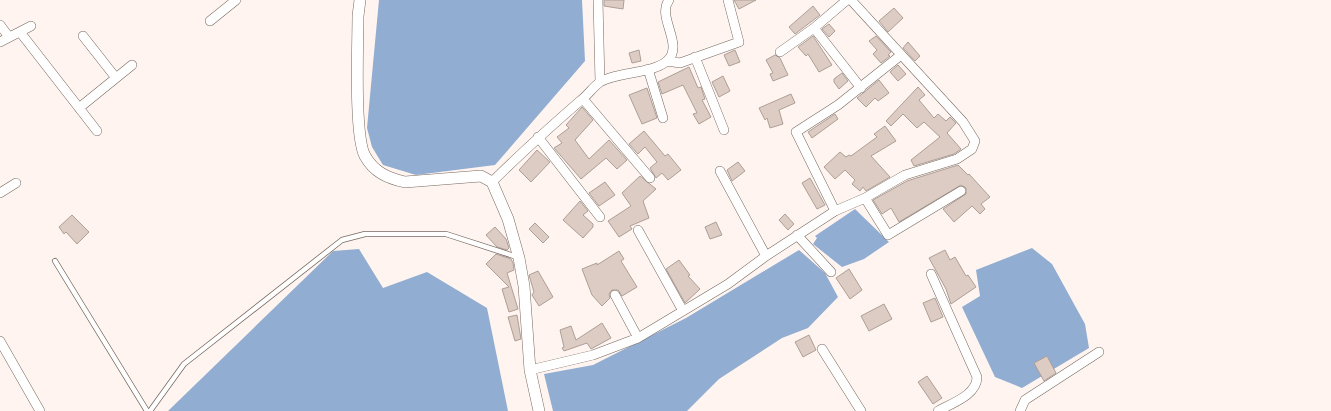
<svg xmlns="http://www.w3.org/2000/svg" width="1331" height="411" viewBox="0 0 1331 411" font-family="'Public Sans',sans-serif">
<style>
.water{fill:#91add1}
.building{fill:#ddccc4;stroke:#ae9f96}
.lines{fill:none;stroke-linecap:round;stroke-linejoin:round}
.service-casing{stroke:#766860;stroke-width:6}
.minor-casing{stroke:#766860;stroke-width:10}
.tertiary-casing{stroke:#766860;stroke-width:12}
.service{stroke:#fff;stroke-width:4.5}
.minor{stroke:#fff;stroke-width:9}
.tertiary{stroke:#fff;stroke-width:11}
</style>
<rect width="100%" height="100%" fill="#fff4ef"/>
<path class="water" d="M379 0H582L585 61 495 165 416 175 383 165 372 147 367 128Z
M855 209 889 242 864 259 842 267 813 244 817 238 815 236Z
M1032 248 1052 264 1085 324 1089 348 1022 388 995 377 962 307 980 296 976 270Z
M359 249 383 288 427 272 487 308 508 411H168L333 251Z
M799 250 825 273 838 297 808 328 782 338 719 379 687 411H553L544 374 593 365 686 318Z"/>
<path class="building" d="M604 0H624L623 9 604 6Z
M734 0H756L739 9Z
M813 6 820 15 795 34 789 27Z
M894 8 903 18 888 32 879 21Z
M829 24 835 31 829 37 822 29Z
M813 36 832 65 819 72 808 54 806 56 798 47Z
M876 36 891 52 888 55 890 56 881 63 873 54 877 50 869 41Z
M908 42 920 56 915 61 903 48Z
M639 50 641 61 632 63 629 53Z
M735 50 740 62 729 66 724 55Z
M775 55 780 58 788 75 773 81 770 74 773 73 766 60Z
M898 65 906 74 898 81 890 72Z
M689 67 698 88 701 87 705 99 702 100 711 117 699 124 693 114 697 113 683 85 662 94 658 82Z
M842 73 848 81 839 89 834 82V79Z
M723 76 730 91 719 97 712 82Z
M879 80 889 93 878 101 875 98 866 107 857 98Z
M918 87 925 95 919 100 934 118 938 114 946 121 950 117 956 123 947 133 961 149 954 154 914 166 911 160 940 137 924 122 917 128 903 114 891 126 886 121Z
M647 88 657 118 642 124 629 95Z
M791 94 795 103 779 110 783 124 770 128 767 118 765 120 759 108Z
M582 107 593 120 575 140 589 159 609 140 627 160 617 169 606 158 581 179 554 148 562 143 557 137 569 128 566 125Z
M835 114 838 119 812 138 808 132Z
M885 126 896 141 871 156 890 177 866 191 863 187 860 191 852 184 855 180 845 170 835 179 824 167 840 152 846 157 849 155 851 156 877 137 874 134Z
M644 131 665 156 668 154 681 170 668 180 662 173 656 178 650 168 657 162 645 147 638 154 629 144Z
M537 150 550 162 531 182 519 170Z
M738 162 745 171 732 181 727 170Z
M958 165 968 175 969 174 990 197 981 204 985 209 980 214 972 206 954 222 943 209 966 194V188L961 185 899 222 891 208 882 214 873 200 907 181Z
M640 176 656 189 643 201 649 218 630 226 632 229 619 237 608 221 631 206 622 193Z
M810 178 825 205 817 209 802 183Z
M605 182 615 195 599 206 589 193Z
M580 201 588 211 583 215 593 224V227L583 238 563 220Z
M785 214 794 224 788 230 779 220Z
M72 215 89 232 77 244 66 232 64 234 59 227Z
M716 222 722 235 710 239 705 227Z
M535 223 549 237 543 243 529 229Z
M495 227 506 239 509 248 507 250 497 247 486 235Z
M945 250 950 260 955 257 966 276 968 275 976 287 951 304 946 289 929 258Z
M619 251 624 259 621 261 637 287 622 296 618 290H612L609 294 610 298 602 306 592 295 582 269 597 263V265Z
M496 254 511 259 513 263 514 270 507 273 518 309 509 312 502 289 509 287 486 264Z
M679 260 690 275 688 276 700 289 685 303 666 269Z
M849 269 862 290 850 299 836 278Z
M538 271 553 297 539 306 532 295 534 292 529 275Z
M935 298 943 317 931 322 923 303Z
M884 304 892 319 869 331 861 316Z
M517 315 521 339 515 341 508 317Z
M602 323 611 338 591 349 587 343 564 351 562 348 564 347 560 330 571 326 576 340Z
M809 335 816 350 803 357 795 342Z
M1047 356 1056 373 1044 381 1034 363Z
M927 376 942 398 933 404 918 382Z"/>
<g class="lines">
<g class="service-casing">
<path id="service" d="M55 261 147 411
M150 411 184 364 342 240 365 234H446L517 257"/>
</g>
<g class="minor-casing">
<path id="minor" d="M598 0 600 82
M210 21 236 0
M0 25 9 37
M814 28 861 88
M20 32 97 131
M83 36 116 78
M0 42 31 26
M780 52 814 28 847 0
M695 57 724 130
M667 61 680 63 739 42 728 0
M648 69 663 118
M583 99 650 178
M79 108 132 65
M538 137 600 217
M720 171 766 256
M492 182C521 153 549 128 580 101 587 96 593 87 600 82 616 72 652 74 667 61 685 45 656 17 669 0
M0 193 16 183
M865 198 888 235 961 191
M835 211 865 198 905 175 957 159 972 149 975 141 963 122 851 0
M638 230 683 311
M797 235 831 272
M931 274 977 377C977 395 952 403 938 411
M615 295 638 338
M0 341 40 411
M822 349 861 411
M530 370 593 355 638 338 728 284 766 256 835 211 796 132 838 105 901 55
M1020 411 1025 400 1099 352"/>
</g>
<g class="tertiary-casing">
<path id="tertiary" d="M360 0 358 16C358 44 354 136 365 156 374 172 387 178 405 182L481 176 492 182 508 219 519 258 524 286 530 370 539 411"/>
</g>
<use href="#service" class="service"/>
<use href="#minor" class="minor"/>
<use href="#tertiary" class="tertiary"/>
</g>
</svg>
